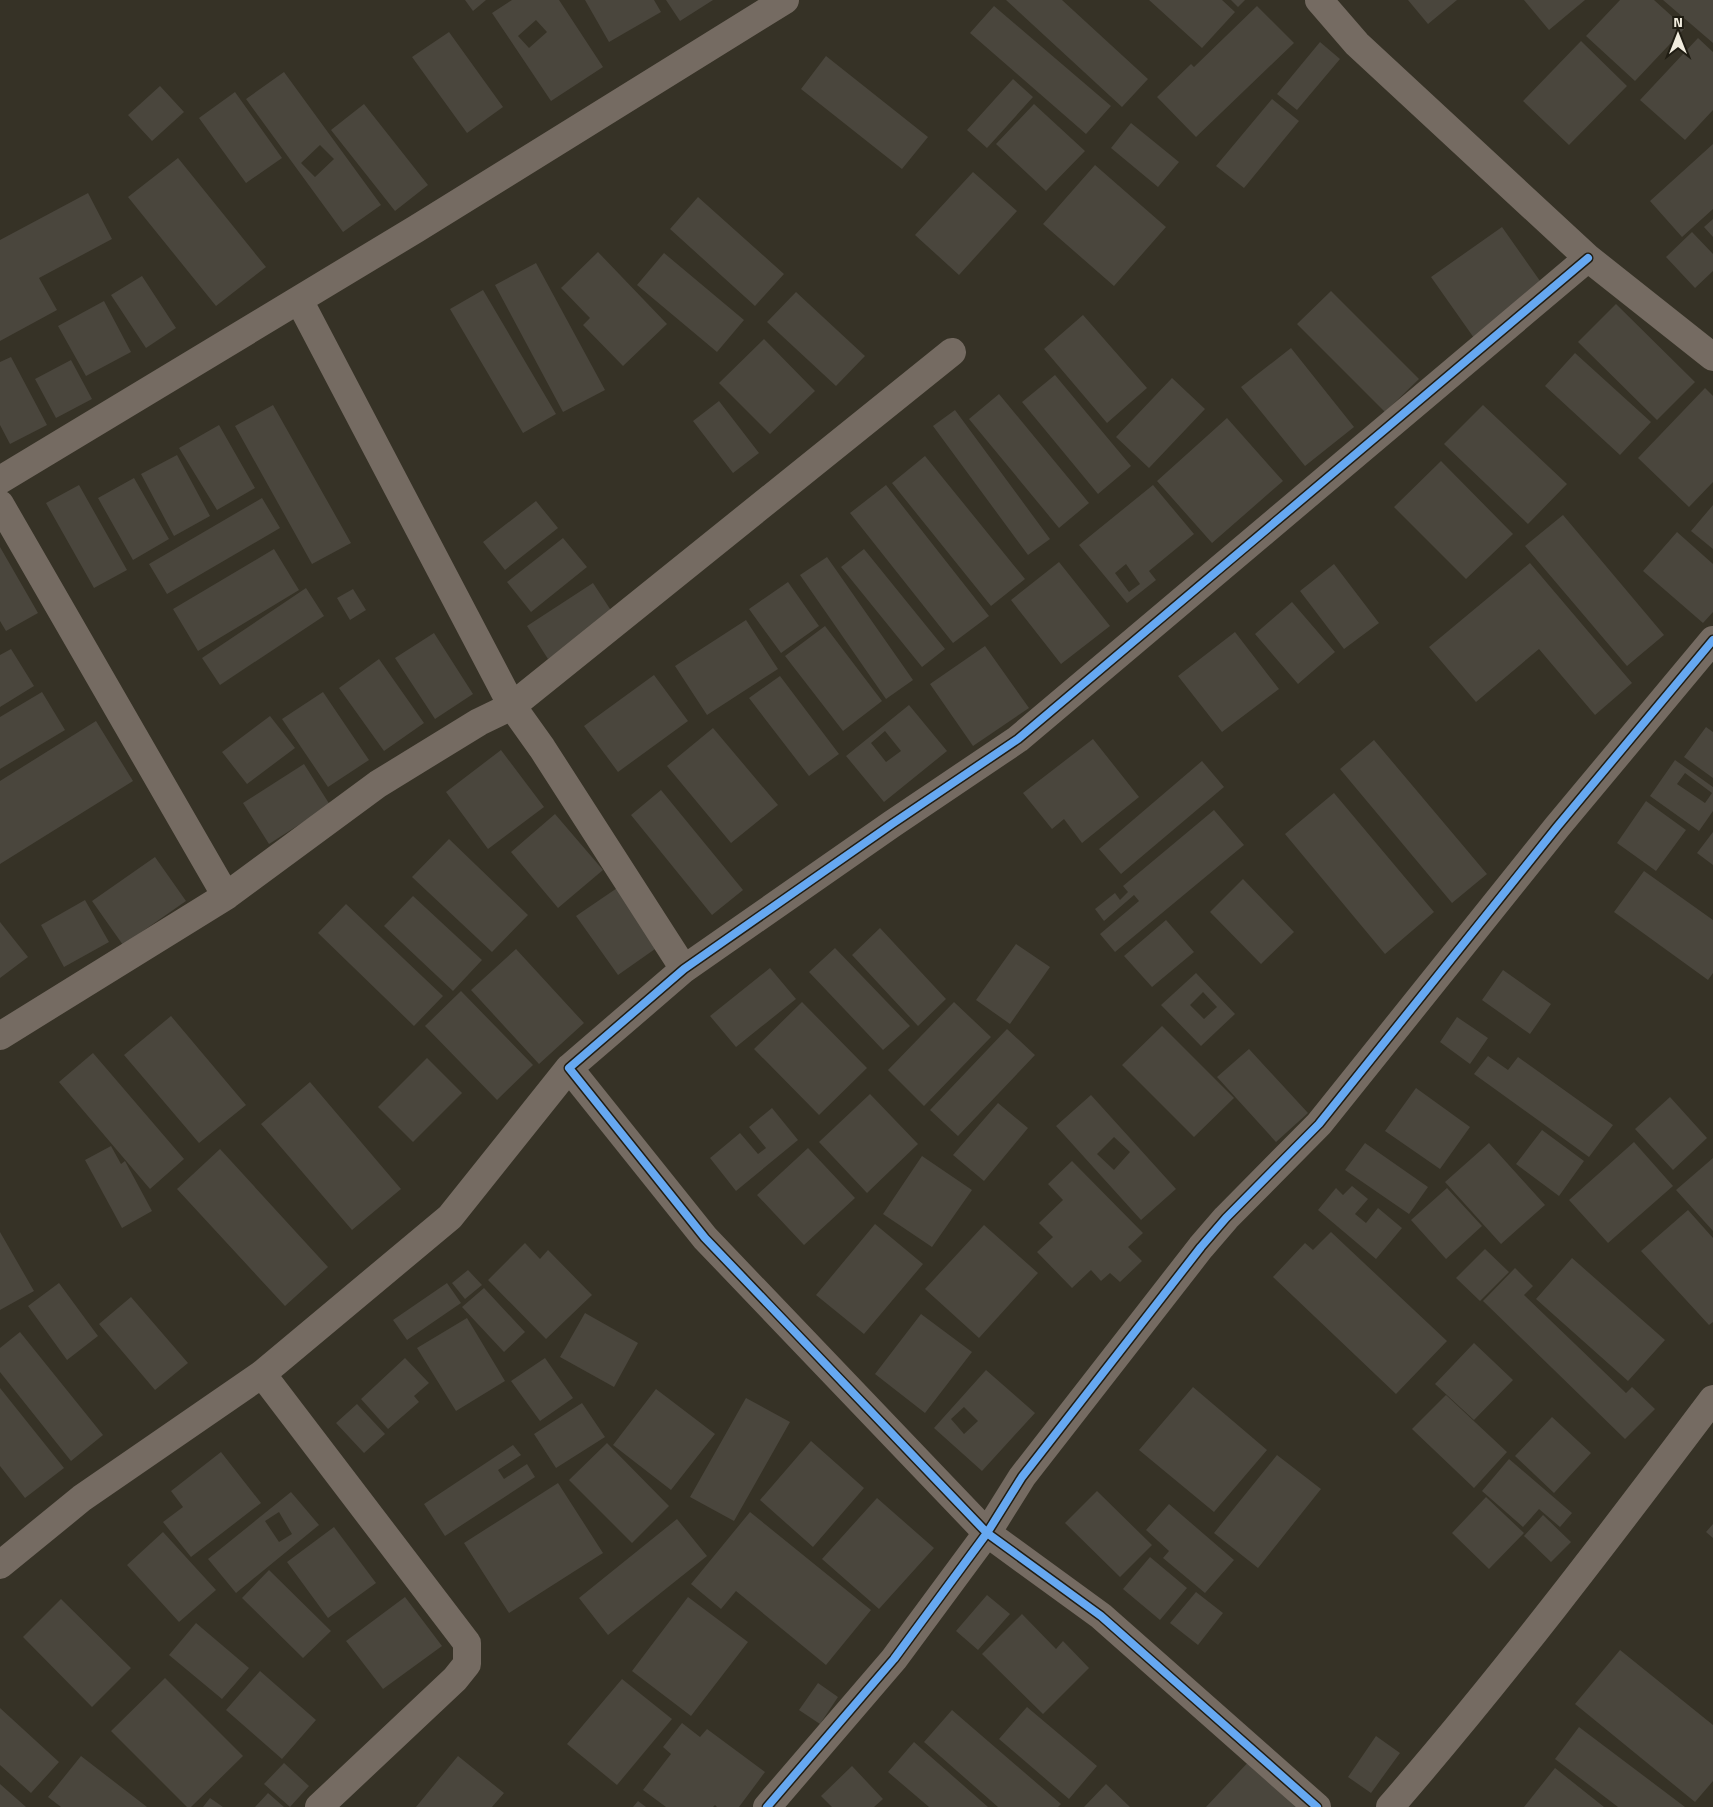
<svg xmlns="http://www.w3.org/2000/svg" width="1713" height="1807" viewBox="0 0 1713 1807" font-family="'Titillium Web',sans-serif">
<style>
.building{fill:#4a463d;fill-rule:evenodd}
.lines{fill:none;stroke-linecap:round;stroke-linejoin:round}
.minor{stroke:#756b62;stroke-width:28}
.cycleway-casing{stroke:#201d13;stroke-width:11}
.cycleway{stroke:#66a8f1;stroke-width:8}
</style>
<rect width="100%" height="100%" fill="#363226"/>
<path class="building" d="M465 0H486L473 11Z
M512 0H559L603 67 551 101 492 13ZM536 20 547 32 529 48 518 36Z
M585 0H654L661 12 609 42Z
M666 0H713L680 21Z
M1006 0H1062L1148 79 1122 107Z
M1149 0H1222L1235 12 1202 48Z
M1231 0H1245L1238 7Z
M1408 0H1457L1428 24Z
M1524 0H1585L1549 30Z
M1620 0H1654L1685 28 1635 81 1586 36Z
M1663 0H1713V43Z
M994 6 1111 106 1086 134 970 33Z
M1257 6 1294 43 1196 137 1157 97 1191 64 1194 67Z
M449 32 503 107 467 133 412 57Z
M1698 38 1713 52V110L1685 140 1640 100Z
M1581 41 1627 86 1569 145 1523 101Z
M1320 42 1340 59 1297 110 1277 94Z
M826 56 928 137 902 169 801 89Z
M284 72 381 205 343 232 246 99ZM320 145 334 159 315 177 301 163Z
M1013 79 1033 97 987 148 967 130Z
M160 86 184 112 152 141 128 115Z
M235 92 282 158 246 183 199 118Z
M1272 99 1299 121 1244 188 1216 166Z
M364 104 428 185 395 211 331 130Z
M1034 104 1085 151 1046 191 996 144Z
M1131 123 1179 162 1158 187 1111 148Z
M1713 144V209L1682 237 1650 201Z
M178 158 266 267 216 306 128 197Z
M1095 165 1166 227 1114 286 1043 224Z
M973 172 1017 211 959 275 915 235Z
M88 193 112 239 39 278 57 310 0 341V240Z
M698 197 784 274 755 306 670 229Z
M1713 219V237L1704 227Z
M1502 227 1545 288 1474 338 1431 277Z
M1692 232 1713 254V271L1695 288 1666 257Z
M598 252 667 324 623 366 583 325 590 318 561 288Z
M664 253 744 320 717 352 637 285Z
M536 263 605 390 563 412 495 285Z
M142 276 176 328 146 348 111 295Z
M483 290 556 414 523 433 450 309Z
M1331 291 1419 379 1385 412 1297 324Z
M796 292 865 356 836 386 767 322Z
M104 301 131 352 86 376 58 326Z
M1616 304 1695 382 1657 420 1578 342Z
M1083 315 1147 388 1107 423 1044 349Z
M764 339 815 391 770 434 719 383Z
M1291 348 1354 427 1305 466 1241 387Z
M1575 353 1651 422 1620 455 1545 386Z
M11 357 47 425 10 444 0 425V362Z
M71 360 92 399 56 418 35 379Z
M1055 375 1131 466 1098 494 1022 402Z
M1172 378 1205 409 1149 468 1116 437Z
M1705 388 1713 396V482L1689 507 1638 458Z
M999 394 1089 503 1059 528 969 419Z
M719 401 759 453 733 473 693 421Z
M273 405 351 543 312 564 235 426Z
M1483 405 1567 484 1528 524 1444 444Z
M955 410 1050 539 1028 555 933 426Z
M1227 418 1283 481 1212 543 1157 481Z
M219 425 255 488 217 510 179 448Z
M177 455 210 516 174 536 141 474Z
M925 456 1025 579 991 606 892 483Z
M1441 461 1513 534 1466 579 1394 507Z
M134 478 169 539 133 560 98 498Z
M79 485 127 570 94 588 46 503Z
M886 485 989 616 953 643 850 513Z
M1153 485 1194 534 1149 571 1156 580 1127 603 1079 545ZM1126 564 1140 584 1129 592 1115 573Z
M262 498 280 528 167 594 149 564Z
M536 501 558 528 505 570 483 542Z
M1713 505V549L1691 531Z
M1563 515 1664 635 1627 666 1525 546Z
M1677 532 1713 564V612L1703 623 1643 571Z
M563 538 587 567 531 612 507 582Z
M0 547 38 613 6 631 0 621Z
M274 549 299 590 198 651 173 609Z
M864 549 945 649 922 667 841 567Z
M827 557 913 680 886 699 800 575Z
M1059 562 1110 626 1061 664 1011 600Z
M1530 563 1632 683 1595 715 1539 649 1476 702 1429 647Z
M1334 564 1379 623 1344 649 1300 591Z
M788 582 819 626 781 653 749 609Z
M593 583 614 615 548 659 527 626Z
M306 588 324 616 220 685 202 658Z
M353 589 366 610 350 620 337 598Z
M1292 602 1335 652 1298 684 1255 634Z
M746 620 778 669 707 715 675 666Z
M825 626 882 701 843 731 785 656Z
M1235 632 1279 689 1222 732 1178 676Z
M434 633 473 694 435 719 395 658Z
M985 646 1029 708 973 746 930 684Z
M11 649 34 686 0 707V655Z
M379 659 424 723 384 751 339 688Z
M654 675 688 721 618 772 584 726Z
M780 676 839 754 809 776 749 698Z
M42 692 65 730 0 769V717Z
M323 692 369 760 328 787 282 719Z
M909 705 947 751 884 802 846 756ZM885 731 901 751 886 762 871 743Z
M270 716 295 748 247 784 222 752Z
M96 721 133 781 0 864V781Z
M1706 727 1713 732V778L1684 757Z
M713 728 778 805 731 843 667 766Z
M1093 739 1139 797 1082 843 1064 819 1052 829 1023 793Z
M1374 740 1487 874 1452 903 1340 769Z
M501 750 544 807 488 849 446 792Z
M1675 760 1713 787V811L1699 831 1650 796ZM1685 773 1712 793 1705 803 1677 784Z
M1202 761 1224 787 1121 874 1099 849Z
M304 764 330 805 269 844 243 803Z
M661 790 743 890 712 915 631 815Z
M1334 793 1434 912 1385 954 1285 834Z
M1646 801 1686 830 1656 871 1617 843Z
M1214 810 1244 845 1115 952 1100 934 1139 901 1134 895 1104 921 1095 909 1115 893 1120 900 1128 892 1123 886Z
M555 814 603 870 558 908 511 852Z
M1713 832V865L1697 853Z
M449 839 528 915 492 952 412 877Z
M155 857 186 901 123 945 92 901Z
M1644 871 1713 920V973L1708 980 1614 912Z
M1243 879 1294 932 1261 964 1210 912Z
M623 884 665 942 618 975 576 916Z
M413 896 482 960 453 991 384 926Z
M85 900 109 942 64 967 41 925Z
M346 904 443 996 414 1026 318 933Z
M1166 920 1194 952 1152 987 1124 956Z
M0 922 28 957 0 978Z
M880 928 946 999 918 1026 852 955Z
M1016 944 1050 967 1010 1024 976 1000Z
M835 948 910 1026 883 1050 809 972Z
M516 949 584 1023 539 1064 471 990Z
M770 968 796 999 736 1047 710 1016Z
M1503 970 1551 1004 1530 1034 1482 1000Z
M1196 973 1235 1014 1201 1046 1161 1005ZM1203 992 1217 1007 1204 1019 1190 1005Z
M461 991 533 1065 497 1100 425 1026Z
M802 1002 867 1068 819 1115 754 1049Z
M954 1002 991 1037 924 1106 888 1070Z
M171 1016 246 1105 199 1143 124 1055Z
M1457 1017 1488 1038 1470 1064 1440 1042Z
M1162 1026 1234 1098 1194 1137 1122 1065Z
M1007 1029 1035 1055 958 1136 930 1110Z
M1249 1049 1308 1113 1276 1142 1217 1077Z
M93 1053 184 1159 150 1189 59 1082Z
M1488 1056 1508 1070 1518 1057 1613 1125 1589 1157 1474 1074Z
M427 1058 462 1093 413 1142 378 1107Z
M310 1082 401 1189 352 1230 261 1124Z
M1416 1088 1470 1127 1440 1169 1385 1131Z
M870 1094 918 1144 867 1193 819 1142Z
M1091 1095 1176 1189 1141 1220 1056 1126ZM1114 1137 1130 1152 1114 1170 1097 1154Z
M1670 1097 1707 1138 1673 1170 1635 1129Z
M998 1103 1028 1128 984 1181 953 1155Z
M772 1108 798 1140 736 1191 710 1158 740 1133 758 1154 766 1148 749 1127Z
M1542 1130 1584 1161 1559 1196 1516 1164Z
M1634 1142 1673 1186 1608 1243 1569 1200Z
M1365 1143 1428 1187 1409 1214 1345 1170Z
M1489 1143 1545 1205 1501 1244 1445 1182Z
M111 1146 121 1164 125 1161 152 1211 122 1228 85 1160Z
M808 1148 855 1198 804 1245 757 1195Z
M220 1149 328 1267 285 1306 177 1189Z
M922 1156 972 1190 932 1247 883 1214Z
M1713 1158V1231L1676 1190Z
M1072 1161 1143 1233 1128 1247 1142 1261 1120 1282 1110 1273 1101 1281 1091 1270 1072 1288 1037 1252 1053 1237 1039 1223 1063 1200 1048 1184Z
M1352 1186 1368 1199 1355 1214 1366 1223 1378 1208 1402 1228 1376 1259 1318 1210 1336 1188 1343 1195Z
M1447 1188 1482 1226 1446 1259 1411 1220Z
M1688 1210 1713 1238V1322L1709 1325 1641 1251Z
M875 1224 923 1264 864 1334 816 1295Z
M984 1225 1038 1273 979 1338 925 1289Z
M0 1232 34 1291 0 1310Z
M1331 1232 1447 1341 1396 1394 1273 1277 1305 1243 1313 1250Z
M525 1243 540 1259 548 1250 592 1295 546 1339 488 1280Z
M1485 1249 1509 1272 1480 1301 1456 1278Z
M1572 1258 1665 1340 1628 1381 1536 1299Z
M1515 1268 1533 1286 1524 1295 1626 1393 1632 1387 1655 1409 1625 1439 1483 1301Z
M468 1270 482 1285 465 1299 452 1283Z
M59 1283 98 1336 67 1360 28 1306Z
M447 1283 461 1303 407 1340 393 1320Z
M484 1288 525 1332 504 1352 462 1307Z
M131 1297 188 1363 155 1390 99 1324Z
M585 1313 638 1343 614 1387 560 1357Z
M921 1314 972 1352 925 1413 875 1374Z
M467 1318 505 1381 456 1411 417 1348Z
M20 1332 103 1435 71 1461 0 1372V1348Z
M1474 1343 1513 1380 1474 1420 1435 1384Z
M405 1358 429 1383 414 1396 419 1402 388 1429 361 1399Z
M545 1358 573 1398 540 1421 511 1381Z
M986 1370 1035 1413 982 1471 934 1428ZM964 1407 978 1421 964 1434 951 1419Z
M1193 1387 1267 1450 1214 1512 1139 1450Z
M0 1388 64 1468 25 1498 0 1466Z
M656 1389 715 1434 671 1490 613 1445Z
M1446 1395 1507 1452 1474 1488 1412 1429Z
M746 1398 790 1422 734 1521 690 1497Z
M582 1403 605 1437 556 1468 534 1434Z
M357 1404 385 1434 364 1453 336 1423Z
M1552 1417 1591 1453 1554 1493 1515 1456Z
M811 1441 864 1488 813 1547 760 1500Z
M607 1443 669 1506 632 1543 569 1480Z
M513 1445 521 1455 498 1470 504 1479 527 1464 535 1477 445 1536 424 1504Z
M221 1452 261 1503 191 1557 163 1522 183 1507 171 1491Z
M1277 1455 1321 1489 1258 1568 1214 1533Z
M1509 1459 1572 1513 1560 1527 1539 1509 1523 1527 1482 1491Z
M558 1483 603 1553 509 1613 464 1543Z
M1097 1491 1152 1545 1120 1577 1065 1523Z
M291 1492 319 1525 236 1593 208 1559ZM279 1512 292 1534 279 1542 265 1521Z
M1486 1497 1524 1533 1489 1569 1452 1533Z
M877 1498 934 1548 879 1609 822 1559Z
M1169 1504 1234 1560 1205 1593 1163 1558 1169 1551 1146 1530Z
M750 1512 871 1610 826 1665 736 1591 721 1609 691 1584Z
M1543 1515 1571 1542 1551 1562 1524 1536Z
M677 1519 707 1556 608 1635 579 1598Z
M1713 1524V1538L1706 1532Z
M334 1527 376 1583 328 1618 287 1562Z
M163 1532 216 1590 179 1622 127 1565Z
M1150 1557 1187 1588 1160 1620 1123 1589Z
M269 1570 331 1631 303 1658 242 1598Z
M1196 1592 1223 1613 1198 1645 1170 1623Z
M987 1595 1010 1614 978 1650 956 1631Z
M405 1597 442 1646 383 1689 346 1641Z
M688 1597 748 1642 691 1716 632 1671Z
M61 1599 131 1668 92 1707 23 1637Z
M1022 1614 1056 1649 1063 1641 1089 1668 1043 1714 982 1654Z
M196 1623 249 1668 222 1699 169 1655Z
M1620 1650 1713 1725V1781L1695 1802 1575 1704Z
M260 1671 316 1720 282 1759 226 1710Z
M165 1678 243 1756 191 1807H187L111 1731Z
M622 1679 672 1719 617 1785 567 1744Z
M818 1683 838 1697 820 1724 799 1710Z
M1027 1707 1097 1766 1069 1799 999 1739Z
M0 1708 59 1762 31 1793 0 1765Z
M952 1710 1061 1804 1058 1807H998L924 1742Z
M682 1723 700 1737 707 1729 765 1772 739 1807H717L715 1805 713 1807H666L643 1790 671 1754 663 1747Z
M1579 1727 1685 1807H1618L1555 1759Z
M1376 1736 1400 1753 1371 1793 1348 1777Z
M914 1742 988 1807H929L888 1772Z
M81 1756 147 1807H61L48 1797Z
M458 1756 504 1793 492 1807H416Z
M1253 1757 1308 1807H1206Z
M284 1763 309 1786 290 1807 264 1784Z
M852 1766 883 1799 874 1807H832L821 1796Z
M1555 1768 1604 1807H1524Z
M0 1784 26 1807H0Z
M1106 1784 1130 1807H1084Z
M268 1793 284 1807H255Z
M210 1798 223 1807H203Z
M638 1801 646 1807H633Z"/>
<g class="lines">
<path class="minor" d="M1319 0 1357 44 1588 258 1713 357
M299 300 512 706 952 352
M0 480 416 229 785 0
M0 504 226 896
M0 1036 226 896 378 784 479 722 512 706 542 748 684 969
M262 1374 467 1643V1664L455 1679 319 1807
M0 1565 82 1498 262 1374 450 1217 569 1068
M767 1807 894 1659 987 1533 1022 1477 1201 1247 1226 1218 1319 1124 1557 827 1713 640
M1317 1807 1101 1616 987 1533 705 1238 569 1068 684 969 892 824 1018 739 1588 258
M1390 1807C1503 1677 1609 1537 1713 1399"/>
<g class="cycleway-casing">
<path id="cycleway" d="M767 1807 894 1659 987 1533 1022 1477 1201 1247 1226 1218 1319 1124 1557 827 1713 640
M1317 1807 1101 1616 987 1533 705 1238 569 1068 684 969 892 824 1018 739 1588 258"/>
</g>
<use href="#cycleway" class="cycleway"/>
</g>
<g transform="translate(1678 35)" stroke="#201d13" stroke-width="4" paint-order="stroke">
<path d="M0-4L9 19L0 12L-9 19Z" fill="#f1ecde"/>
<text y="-8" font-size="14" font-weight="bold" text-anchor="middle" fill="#f1ecde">N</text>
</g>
</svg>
